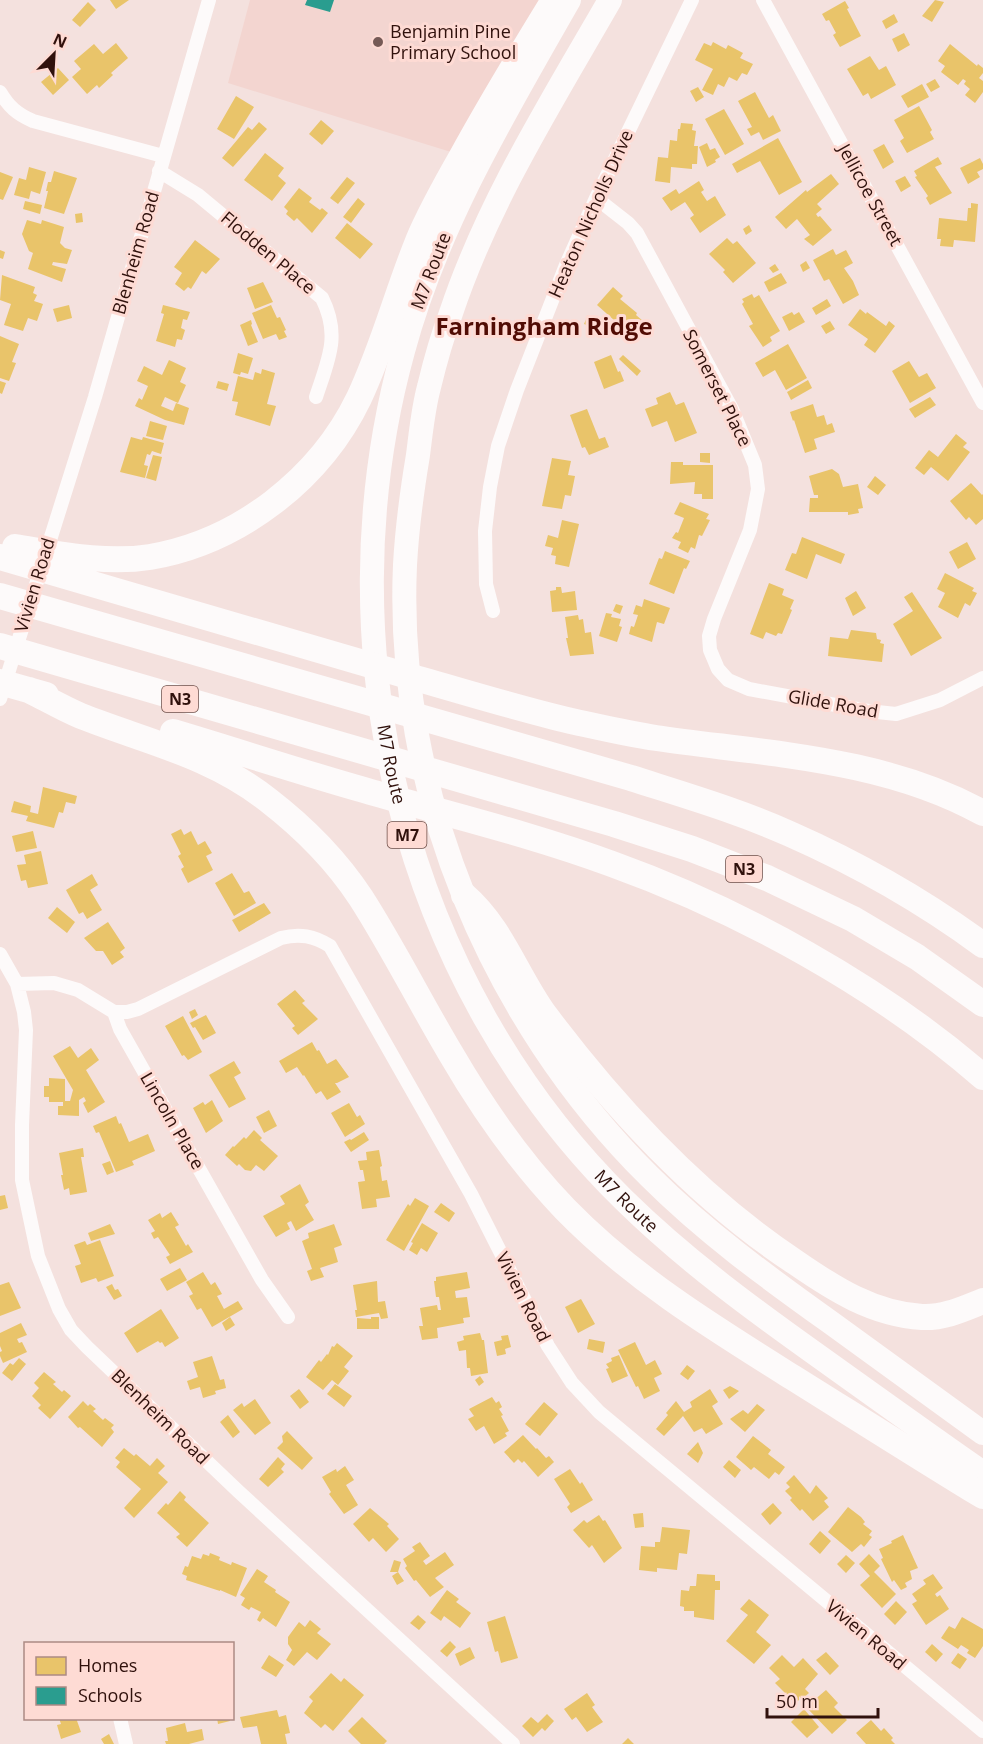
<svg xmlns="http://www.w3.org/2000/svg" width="983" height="1744" viewBox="0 0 983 1744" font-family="'Open Sans',sans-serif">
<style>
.built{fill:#f3d5d0}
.homes{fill:#e9c46a}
.schools{fill:#2a9d8f}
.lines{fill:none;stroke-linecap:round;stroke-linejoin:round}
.minor{stroke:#fdfafa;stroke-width:14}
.trunk{stroke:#fdfafa;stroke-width:24}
.motorway{stroke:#fdfafa;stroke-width:26}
.poi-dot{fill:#755a56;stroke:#fedbd4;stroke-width:2}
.labels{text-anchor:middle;stroke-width:6;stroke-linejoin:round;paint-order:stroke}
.shield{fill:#fedbd4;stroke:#6e4e48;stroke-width:1.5}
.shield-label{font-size:16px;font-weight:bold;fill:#30110c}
.poi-label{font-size:18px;fill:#30110c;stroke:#fedbd4;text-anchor:start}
.street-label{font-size:18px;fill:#30110c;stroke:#fedbd4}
.district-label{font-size:24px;font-weight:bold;fill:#510c04;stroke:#fedbd4}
</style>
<rect width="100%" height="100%" fill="#f4e1de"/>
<path class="built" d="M250 0H540L451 152 228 83Z"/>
<path class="homes" d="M110 0H129L116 9Z
M935 0 944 2 932 22 922 16Z
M845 1 849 8 847 9 861 36 840 47 833 35 836 33 829 20 826 21 822 14Z
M88 2 96 10 80 27 72 20Z
M894 14 898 22 886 29 882 21Z
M904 33 910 45 898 52 892 39Z
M713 42 726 49 728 45 743 53 740 58 753 64 747 75 742 73 737 81 729 77 724 87 718 84 713 95 702 90 713 69 695 60 704 43 711 46Z
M116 43 128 58 111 73 113 75 99 88 97 85 87 94 72 77 81 69 74 61 94 44 103 54Z
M950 44 977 66 978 64 983 68V73L979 78 983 81V92L975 103 965 95 970 89 964 84 966 81 963 79 958 85 941 72 945 66 938 61Z
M870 56 879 70 886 66 896 85 871 99 868 93 863 96 847 69Z
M58 68 69 80 53 95 41 82Z
M935 79 940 87 931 92 926 84Z
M922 84 929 97 908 108 901 96Z
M698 87 704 97 696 102 690 91Z
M755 92 769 118 773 115 781 131 763 140 759 132 751 136 747 129 752 127 738 101Z
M236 96 254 107 234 139 217 129Z
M919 106 932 130 930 132 934 139 907 153 900 141 904 138 894 120Z
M724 109 744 144 725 155 705 119Z
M321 120 334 131 322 145 309 134Z
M259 122 267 129 233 167 222 158 248 127 252 130Z
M681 123 693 124 692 130 696 131 694 146H698L697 164H692V169L671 167 670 183 655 181 658 157 668 158 670 140 677 141 678 129H680Z
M778 138 802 182 779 195 760 161 737 173 732 164Z
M707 143 710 150 715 148 720 157 715 160 716 162 707 167 699 147Z
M884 144 894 162 883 169 873 150Z
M265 153 284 168 278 176 286 183 272 201 244 180Z
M938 157 942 164 935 167 952 193 930 205 926 198 928 196 915 177 917 176 914 171Z
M980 158 983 164V169L977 172 980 177 968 184 960 168Z
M29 167 46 172 40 194 31 191 29 199 14 195 19 178 26 180Z
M54 171 77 178 64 214 44 208 48 191H46L48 182H51Z
M0 172 13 177 3 200 0 199Z
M831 174 839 184 817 204 822 209 816 214 818 217 820 216 832 230 813 246 804 239 810 235 797 219 786 229 775 217 806 190 807 192Z
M905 176 911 186 901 192 895 181Z
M347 177 355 183 338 204 330 198Z
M699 181 704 190 701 192 707 201 715 196 726 215 700 233 690 218 694 215 685 202 671 211 662 198 676 189 679 194Z
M299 188 312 198 309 202 320 210 322 208 328 213 312 233 297 218 294 221 286 214 288 211 284 207Z
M358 198 365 204 351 223 343 217Z
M25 201 42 205 40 214 23 209Z
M971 203 978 204 975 242 954 240 953 247 940 246 941 239H937L939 218 967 221 968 208H971Z
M82 213 83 222 76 223 75 214Z
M27 220 41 224 42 220 64 227 60 243 65 248 72 250 67 264 53 262 52 265 66 269 62 282 28 269 33 253 29 251 22 234Z
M347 223 373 244 360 259 335 238Z
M749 225 752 231 746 235 743 229Z
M727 238 733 244 737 241 756 263 733 283 723 272 725 270 709 254Z
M195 240 220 259 206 274 202 271 191 289 188 287 184 291 175 284 182 273 174 267Z
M833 249 836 255 846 250 853 263 844 268 853 281 859 295 843 304 829 279 824 281 813 260Z
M0 250 5 252 3 259 0 258Z
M806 261 810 268 803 272 800 265Z
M775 264 779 270 773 273 769 268Z
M781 273 787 283 769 292 764 282Z
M2 275 35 287 33 293 37 295 34 301 43 304 37 321 28 318 23 331 4 325 11 304 0 300Z
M263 282 273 302 255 309 247 288Z
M613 287 623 296 620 299 637 313 636 315 643 321 632 335 624 328 620 332 615 328 617 326 613 323 615 321 597 305Z
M752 294 754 298 759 295 780 331 770 337 772 341 763 347 749 326 753 324 742 304 744 302 742 299Z
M827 299 831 306 816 315 812 308Z
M69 305 72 318 57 322 53 309Z
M163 305 190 312 187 320 183 319 181 328 185 330 182 340 177 339 175 347 156 341 164 314 161 313Z
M271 305 277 318 280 317 286 330 284 331 287 337 279 340 276 334 263 339 252 313Z
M860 309 866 314 867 312 886 326 889 321 895 326 875 353 864 345 868 339 848 325Z
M792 312 794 315 799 312 805 322 789 331 782 317Z
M588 315 610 324 607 333 584 324Z
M251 320 252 324 251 325 258 342 248 346 240 325Z
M830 321 835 329 826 334 821 326Z
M0 336 19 344 12 362 16 363 9 381 0 378Z
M788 344 807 378 786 390 775 370 763 377 755 363Z
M238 353 253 358 248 374 241 372 240 375 233 373Z
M611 355 618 372 620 371 624 381 604 389 594 362Z
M623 355 641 371 637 376 619 359Z
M169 360 186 368 180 382 186 385 178 403 165 397 161 406 173 411 176 403 189 408 184 425 165 420 135 406 139 398 142 400 148 386 137 381 144 366 162 375Z
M909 361 919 377 927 373 936 388 910 403 892 371Z
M262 369 275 373 267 404 276 406 270 426 235 415 238 402 232 401 238 376 253 380 255 372 261 374Z
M808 380 812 388 791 400 787 392Z
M0 381 6 383 2 394 0 393Z
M218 381 229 384 227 391 216 388Z
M670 392 676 405 684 402 697 433 675 442 667 421 652 427 645 409 658 404 656 398Z
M930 397 936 405 915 418 909 409Z
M813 404 817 417 824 415 827 425 832 423 835 432 814 439 817 449 805 453 794 420 793 421 790 412Z
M587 409 599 439 605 437 609 447 589 455 585 447 582 448 570 415Z
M150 421 167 426 163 440 146 436Z
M956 434 967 443 963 447 970 452 948 481 931 467 924 475 915 468 929 450 938 457Z
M131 437 142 440 143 437 164 443 161 454 152 451 150 455 147 454 144 465 148 466 145 478 120 472Z
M700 453H710V463L700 462Z
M153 455 162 457 156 481 146 478Z
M552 458 571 461 568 475 575 476 571 496 565 495 562 509 542 506Z
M671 462H683V465H713V499H702V494H694L695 482 670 484Z
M832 469 839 474 843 487 858 484 863 508 858 509 859 513 848 515V512H809L810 498H818V495H814L809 476Z
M875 476 886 485 878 495 867 487Z
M971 483 982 495 983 494V519L976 525 969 517 966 520 950 501Z
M680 502 709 514 706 519 710 520 702 536 699 535 695 549 691 547 688 553 678 548 681 542 672 538 676 532 678 533 684 518 674 514Z
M562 520 579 524 569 567 555 564 556 556 551 555 553 548 545 546 548 535 558 538Z
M802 537 845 554 841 564 816 554 807 579 785 570 792 553 796 554Z
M967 542 976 559 958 569 949 552Z
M665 551 690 561 686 569 684 568 674 594 649 584 659 558 662 559Z
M945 573 974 588 972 591 977 593 970 606 965 603 958 618 938 607 945 593 937 589Z
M769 583 784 589 782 595 794 600 790 609 792 610 782 634 778 633 776 636 766 632 763 639 750 634Z
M556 587H561L562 593 575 591 577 610 552 612 550 591 556 590Z
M856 591 866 608 853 616 845 598Z
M912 592 942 638 911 656 893 624 913 611 904 597Z
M644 599 670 608 664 624 657 622 652 642 629 634 631 626 634 627 638 615 633 614 636 605 642 607Z
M616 604 623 606 620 614 613 611Z
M606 613 612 614 611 617 621 619 619 626 622 627 617 642 599 636Z
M578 615 579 620 583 619 585 633 591 632 594 654 570 656 566 638H568L565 617Z
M851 630 876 633 877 639 881 640 880 643 884 644 882 662 828 656 830 637 848 639Z
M43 787 77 796 75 804 66 802 63 813 59 812 54 828 26 821 28 816 11 812 14 801 31 806 30 812 38 814Z
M181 829 184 835 191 831 198 845 205 841 212 853 206 856 213 870 188 883 181 869 184 867 178 856 181 854 171 834Z
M33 831 37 848 16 852 12 836Z
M41 851 48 884 28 888 26 880 21 881 17 865 26 864 24 855Z
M232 873 244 893 249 891 256 903 234 916 215 883Z
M92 874 98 885 90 890 102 910 87 919 83 912 79 914 66 890Z
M264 903 271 913 239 932 232 920Z
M57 907 75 922 67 933 48 918Z
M108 922 125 948 120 952 124 957 112 965 103 951H96L84 938Z
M295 990 305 1001 302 1003 318 1019 298 1035 292 1028 295 1026 277 1004Z
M195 1009 198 1015 192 1019 189 1012Z
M206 1015 216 1033 203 1040 195 1027 193 1028 190 1023Z
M183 1016 202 1052 188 1060 184 1055 182 1056 165 1026Z
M312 1042 317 1051 319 1050 327 1064 336 1059 349 1077 337 1083H335L341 1092 327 1100 321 1091 316 1094 304 1075 303 1076 297 1067 286 1073 279 1061Z
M70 1046 78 1058 91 1048 99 1060 86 1070 105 1102 88 1113 83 1103 86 1101 84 1097 79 1100V1116L58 1115V1106H63V1102H49V1097H44V1086H49V1078L65 1079V1101H70L73 1090 53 1056Z
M234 1061 241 1073 234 1077 246 1099 229 1108 209 1075Z
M212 1100 223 1121 206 1133 193 1108 203 1102 205 1105Z
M349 1103 357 1117 360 1115 365 1124 345 1137 331 1113Z
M269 1110 277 1126 264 1133 256 1117Z
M116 1116 119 1124 121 1123 129 1142 148 1134 155 1151 132 1161 134 1165 116 1172 99 1132 96 1133 93 1126Z
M254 1130 262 1138 260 1140 278 1156 264 1171 256 1165 251 1171 245 1170 239 1164 237 1166 225 1155 233 1146 234 1147 244 1137 246 1139Z
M364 1132 369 1140 351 1152 344 1142 350 1139 351 1140Z
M83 1148 84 1157H81L87 1192 70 1195 69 1188 64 1190 61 1175H63L59 1153Z
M379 1150 382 1166 380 1167 382 1181 387 1180 390 1197 376 1199 377 1207 362 1209 358 1182 365 1181 363 1170H360L358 1161 367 1160 366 1152Z
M110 1161 114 1172 107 1175 102 1164Z
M300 1184 309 1202 305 1205 314 1220 296 1231 291 1221 287 1223 290 1229 276 1237 263 1216 285 1204 280 1196Z
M5 1195 8 1208 0 1210V1196Z
M415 1198 429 1206 404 1251 386 1240 408 1204 410 1206Z
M441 1203 455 1213 449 1222 434 1212Z
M171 1212 179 1225 175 1227 186 1246 188 1244 193 1252 170 1264 166 1257 170 1255 158 1237 154 1239 151 1233 155 1231 148 1220 160 1213 162 1218Z
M422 1223 438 1233 427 1252 421 1248 417 1255 409 1250 413 1243 411 1242Z
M110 1224 115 1234 91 1241 88 1233Z
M334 1224 342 1245 334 1248 338 1262 320 1268 324 1277 311 1281 307 1271 312 1269 302 1241 309 1238 308 1233Z
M100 1240 114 1276 98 1282 96 1278 81 1283 75 1266 81 1264 74 1245 85 1241 87 1245Z
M180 1268 187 1280 167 1291 160 1279Z
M203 1272 211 1285 215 1282 222 1294 217 1296 224 1309 238 1301 243 1309 212 1327 201 1308 197 1310 189 1296 193 1294 186 1282Z
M467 1272 470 1288 455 1291 456 1298 467 1297 470 1317 463 1318 464 1323 437 1328 438 1338 422 1340 419 1326H423L420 1308 437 1305 438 1310H441L439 1297H436L434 1281H436V1277Z
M377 1281 378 1302 385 1301 388 1318 381 1319 379 1313 356 1317 355 1310H357L353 1285Z
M9 1282 21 1308 0 1316V1285Z
M112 1284 115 1290 118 1289 122 1296 114 1300 106 1287Z
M581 1299 595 1324 578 1333 565 1307Z
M161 1309 179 1338 165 1347 162 1342 160 1343 158 1341 137 1353 124 1333Z
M230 1317 235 1325 226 1331 222 1323Z
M371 1317H379V1329H357V1318L371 1319Z
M21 1323 27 1335 17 1339 19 1343 22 1342 27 1352 3 1363 0 1356V1352L2 1351 0 1346V1333Z
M480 1333 482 1340H484L488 1373 471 1376 470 1368H467L466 1350 459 1351 457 1342 464 1340 463 1336Z
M508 1335 511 1347 505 1349 506 1354 497 1356 494 1342 502 1340 501 1336Z
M589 1339 605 1342 603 1353 587 1349Z
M635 1342 646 1365 655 1360 662 1374 654 1378 660 1391 644 1399 638 1386 636 1387 618 1350Z
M337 1343 353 1356 344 1367 349 1371 338 1385 332 1380 323 1390 306 1377 319 1360 321 1362 327 1354 328 1355 332 1346 334 1347Z
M619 1355 628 1376 612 1383 606 1369 609 1368 606 1364 612 1361 611 1358Z
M212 1356 220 1380 224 1379 226 1388 215 1391 216 1394 203 1398 200 1387 190 1390 187 1381 198 1377 193 1362Z
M19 1358 26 1364 12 1381 2 1373 10 1363 13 1365Z
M687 1365 695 1371 688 1380 680 1374Z
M44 1372 56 1382 53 1384 62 1392 64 1390 71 1396 50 1419 38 1408 41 1405 32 1396 39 1388 34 1383Z
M480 1376 484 1382 479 1386 475 1380Z
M335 1384 352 1396 344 1407 327 1394Z
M730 1386 739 1391 729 1399 723 1390Z
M299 1389 309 1402 300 1409 290 1396Z
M710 1389 718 1402 712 1406 723 1424 706 1434 702 1428 694 1432 683 1416 664 1436 656 1429 668 1415 666 1413 676 1401 684 1412 692 1407 690 1402Z
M492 1397 496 1403 499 1401 502 1407 499 1409 503 1415 501 1416 509 1431 505 1433 507 1436 494 1444 484 1426 476 1431 468 1419 474 1416 469 1409Z
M255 1399 271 1423 255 1435 233 1410 242 1403 244 1407Z
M83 1401 88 1406 90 1404 96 1409 93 1411 103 1420 105 1418 114 1425 111 1428 114 1432 102 1447 80 1427 78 1428 68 1417Z
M544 1402 558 1414 540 1436 525 1424Z
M757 1404 765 1410 745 1432 730 1419 743 1410 748 1414Z
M228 1415 240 1432 233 1438 220 1422Z
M287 1431 313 1458 302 1470 277 1448 283 1442 282 1436Z
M523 1435 536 1449 537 1448 546 1458 549 1456 554 1462 538 1477 524 1461 522 1463 518 1459 514 1463 504 1452Z
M753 1436 771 1450 768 1454 785 1467 779 1475 775 1472 769 1479 754 1467 751 1470 736 1457Z
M698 1442 703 1453 698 1463 687 1454Z
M124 1448 134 1456 136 1454 150 1466 157 1458 165 1466 158 1473 168 1482 134 1518 124 1508 141 1489 116 1467 120 1462 115 1458Z
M278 1457 285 1464 281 1469 284 1472 268 1487 259 1479Z
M729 1460 741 1470 735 1478 723 1467Z
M345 1466 354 1480 346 1485 358 1505 344 1514 329 1494 331 1492 322 1477 336 1469 337 1472Z
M570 1469 580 1484 582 1482 593 1500 571 1513 567 1507 570 1504 554 1479Z
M794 1475 810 1494 816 1485 828 1498 824 1501 829 1507 813 1521 802 1509 800 1511 790 1500 792 1498 785 1491 790 1487 786 1483Z
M180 1491 186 1497 184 1500 209 1523 187 1547 176 1537 180 1534 157 1513 166 1503 168 1505Z
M773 1503 782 1513 770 1525 761 1514Z
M848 1507 861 1517 865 1522 863 1524 872 1531 869 1535 872 1537 864 1547 861 1544 852 1552 828 1532Z
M370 1508 389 1524 387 1526 399 1539 386 1552 373 1538 369 1542 353 1524Z
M643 1513 644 1527 635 1528 633 1514Z
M599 1515 603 1521 605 1520 622 1548 604 1563 592 1545 589 1548 573 1530 584 1520 587 1523Z
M662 1527 690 1530 687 1554 679 1553 677 1570 657 1568V1572L639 1570 641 1546 655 1547V1542H660Z
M820 1531 831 1541 820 1554 809 1544Z
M903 1535 918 1568 910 1571 912 1579 905 1583 907 1587 901 1590 894 1580 892 1582 881 1559 883 1558 879 1549 892 1543 891 1541Z
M420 1542 430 1556 423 1561 426 1565 445 1552 454 1565 435 1578 444 1587 430 1597 416 1580 414 1581 405 1568 407 1566 403 1559 415 1551 412 1547Z
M210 1553 220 1557 219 1560 231 1565 232 1562 247 1568 236 1597 220 1590V1591L186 1580 187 1576 182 1574 185 1566 188 1567 192 1556 201 1559 203 1554 209 1556Z
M869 1554 880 1566 874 1572 896 1594 882 1608 860 1585 870 1576 859 1564Z
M846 1555 855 1563 846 1573 837 1564Z
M394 1560 401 1562 398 1572H390Z
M257 1569 268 1576 264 1582 276 1590 275 1592 290 1602 276 1627 263 1618 260 1622 257 1620 261 1612 251 1607 249 1610 241 1605 245 1598 240 1595Z
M398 1572 404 1581 397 1585 392 1576Z
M697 1574 715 1575V1581H720V1590H715L714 1620 694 1617V1611H684V1607L680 1606 681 1590 689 1591 690 1586H696Z
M933 1574 943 1588 935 1594 937 1597 940 1595 949 1609 926 1625 912 1604 917 1601 912 1594 926 1584 923 1580Z
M447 1590 459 1599 456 1602 471 1613 460 1628 444 1616 441 1621 430 1613Z
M749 1599 769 1615 756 1632 771 1645 754 1664 726 1641 748 1615 740 1609Z
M896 1601 907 1612 895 1625 884 1614Z
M418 1615 426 1622 419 1630 410 1623Z
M505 1616 518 1658 501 1663 498 1651 495 1652 487 1622Z
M962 1617 983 1629V1646L975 1658 967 1653 969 1650 961 1645 958 1649 941 1638 949 1626 955 1629Z
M310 1620 321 1629 317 1633 331 1644 317 1660 307 1652 294 1666 286 1660 292 1650 288 1644V1637L299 1622 305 1627Z
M450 1641 456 1647 447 1657 440 1651Z
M932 1644 943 1654 936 1662 925 1652Z
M470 1647 475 1658 460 1666 455 1654Z
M826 1652 839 1666 830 1675 816 1660Z
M958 1653 967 1659 960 1669 951 1663Z
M269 1655 284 1665 276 1677 261 1668Z
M782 1655 794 1667 803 1658 818 1674 805 1689 809 1693 802 1699 799 1696V1700L795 1703 775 1683 780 1679 769 1668Z
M331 1673 341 1682 344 1678 364 1695 333 1731 325 1724 321 1728 304 1713 313 1701 309 1697Z
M826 1690 838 1703 834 1707 847 1720 832 1734 806 1707Z
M587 1693 595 1705 592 1707 603 1722 587 1732 576 1717 572 1720 564 1709Z
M804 1709 819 1727 807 1738 791 1722Z
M277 1710 279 1717 286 1715 290 1733 285 1734 287 1744H261L257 1726 243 1728 240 1717Z
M547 1714 554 1721 545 1731 542 1728 533 1737 522 1726 531 1717 538 1723Z
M362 1717 387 1741 384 1744H361L348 1731Z
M59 1718H76L81 1732 61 1739 57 1725 61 1724Z
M217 1718H229L230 1721 218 1724Z
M871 1720 881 1731 884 1728 893 1738 891 1740 895 1744H866L856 1733Z
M185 1723 187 1732 202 1729 204 1740 189 1744H166L165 1741H168L166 1728Z
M109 1734 114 1744H104L101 1739Z
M628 1738 634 1744H622Z"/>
<path class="schools" d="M307 0H334L330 12 305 5Z"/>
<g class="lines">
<path class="minor" d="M763 0 983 403
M0 92C9 107 17 114 33 121L163 156
M159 171 198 195 322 298C341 336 328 360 316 397
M596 198 628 223 637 233 732 409 755 465 758 489 750 530 714 619 709 636 710 650 718 669 728 680 749 689 868 711 896 714 940 700 983 678
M493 611 486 584 485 531 490 487 498 446 517 390 566 265 596 198 692 0
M0 699 95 397 209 0
M0 954 17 984 24 1012 26 1030 22 1125V1180L38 1256 59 1309 71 1330 87 1347 238 1491 513 1744
M17 984 54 983 78 990 114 1012 120 1029 262 1280 288 1317
M114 1012H127L138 1009 281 938C300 933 314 936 330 946L471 1194 548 1346 572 1383 599 1412 983 1731
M120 1718 126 1744"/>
<g class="trunk">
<path id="s1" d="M569 0C505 112 437 225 403 351 321 648 403 983 624 1200 685 1260 755 1311 824 1360 877 1398 930 1436 983 1473"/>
<path d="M610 0C552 101 488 202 451 313 442 337 435 362 429 387 423 409 421 432 418 455 412 491 407 528 405 565 395 790 491 1020 650 1177 705 1232 767 1277 830 1322 881 1359 932 1396 983 1433"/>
</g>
<path class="motorway" d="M15 547C59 554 105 564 150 557 239 542 320 479 359 398 383 347 397 293 418 241 430 212 446 184 462 156 491 103 522 52 554 0
M0 557C136 597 272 637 408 676 462 691 516 708 571 721 599 727 628 734 656 738 766 754 884 758 983 813
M0 596 631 778C684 795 739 811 790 834 858 864 923 901 983 945
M0 646 614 824 692 849 767 878 853 919 917 957 983 1004
M0 682 46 695
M29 690C47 699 64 709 81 716 147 742 211 755 268 800 303 827 336 860 361 898 393 948 420 1002 451 1054 483 1109 521 1163 565 1209 631 1277 712 1327 792 1377 856 1417 919 1457 983 1496
M173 732C237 751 300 772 364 790 446 814 531 834 612 864 740 910 880 987 983 1077
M464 895C502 928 516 975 545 1015 615 1108 697 1197 795 1262 834 1289 873 1314 922 1317 944 1318 963 1309 983 1301"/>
</g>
<circle class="poi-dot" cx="378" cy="42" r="6"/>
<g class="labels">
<g class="shield">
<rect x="162" y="686" width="36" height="26" rx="4.5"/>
<rect x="387.5" y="822" width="39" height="26" rx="4.5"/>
<rect x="726" y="856" width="36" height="26" rx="4.5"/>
</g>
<g class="shield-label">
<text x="180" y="705">N3</text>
<text x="407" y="841">M7</text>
<text x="744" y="875">N3</text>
</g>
<g class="poi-label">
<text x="390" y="38">Benjamin Pine<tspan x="390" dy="21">Primary School</tspan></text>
</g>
<g class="street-label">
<text transform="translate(870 195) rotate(61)" y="6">Jellicoe Street</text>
<text transform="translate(591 214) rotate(-66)" y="6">Heaton Nicholls Drive</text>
<text transform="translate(136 253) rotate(-74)" y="6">Blenheim Road</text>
<text transform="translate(268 253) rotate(40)" y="6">Flodden Place</text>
<text transform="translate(431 271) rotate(-69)" y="6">M7 Route</text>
<text transform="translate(717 388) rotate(63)" y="6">Somerset Place</text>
<text transform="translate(35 585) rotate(-73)" y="6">Vivien Road</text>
<text transform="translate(833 704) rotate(10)" y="6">Glide Road</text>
<text dy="6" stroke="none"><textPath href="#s1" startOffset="807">M7 Route</textPath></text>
<text transform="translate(172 1121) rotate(60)" y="6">Lincoln Place</text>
<text dy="6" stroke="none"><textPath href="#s1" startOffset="1311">M7 Route</textPath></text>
<text transform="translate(523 1297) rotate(63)" y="6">Vivien Road</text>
<text transform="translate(160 1417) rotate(44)" y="6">Blenheim Road</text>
<text transform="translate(866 1635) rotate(40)" y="6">Vivien Road</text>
</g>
<g class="district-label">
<text x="544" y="335">Farningham Ridge</text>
</g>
</g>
<rect x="24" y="1642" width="210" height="78" fill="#fedbd4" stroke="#ac8a84" stroke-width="1.5"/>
<rect x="36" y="1657" width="30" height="18" fill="#e9c46a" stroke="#ac8a84" stroke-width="1.5"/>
<text x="78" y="1672" font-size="18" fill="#30110c">Homes</text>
<rect x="36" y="1687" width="30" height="18" fill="#2a9d8f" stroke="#ac8a84" stroke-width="1.5"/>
<text x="78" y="1702" font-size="18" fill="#30110c">Schools</text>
<g transform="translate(54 54) rotate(24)" stroke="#fedbd4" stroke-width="4.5" paint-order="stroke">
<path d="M0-4.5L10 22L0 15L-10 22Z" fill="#30110c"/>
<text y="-9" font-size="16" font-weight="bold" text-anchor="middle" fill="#30110c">N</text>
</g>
<path d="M767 1708v9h111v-9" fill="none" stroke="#30110c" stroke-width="3"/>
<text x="776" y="1708" font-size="18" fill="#30110c" stroke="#fedbd4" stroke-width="4.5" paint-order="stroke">50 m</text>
</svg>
